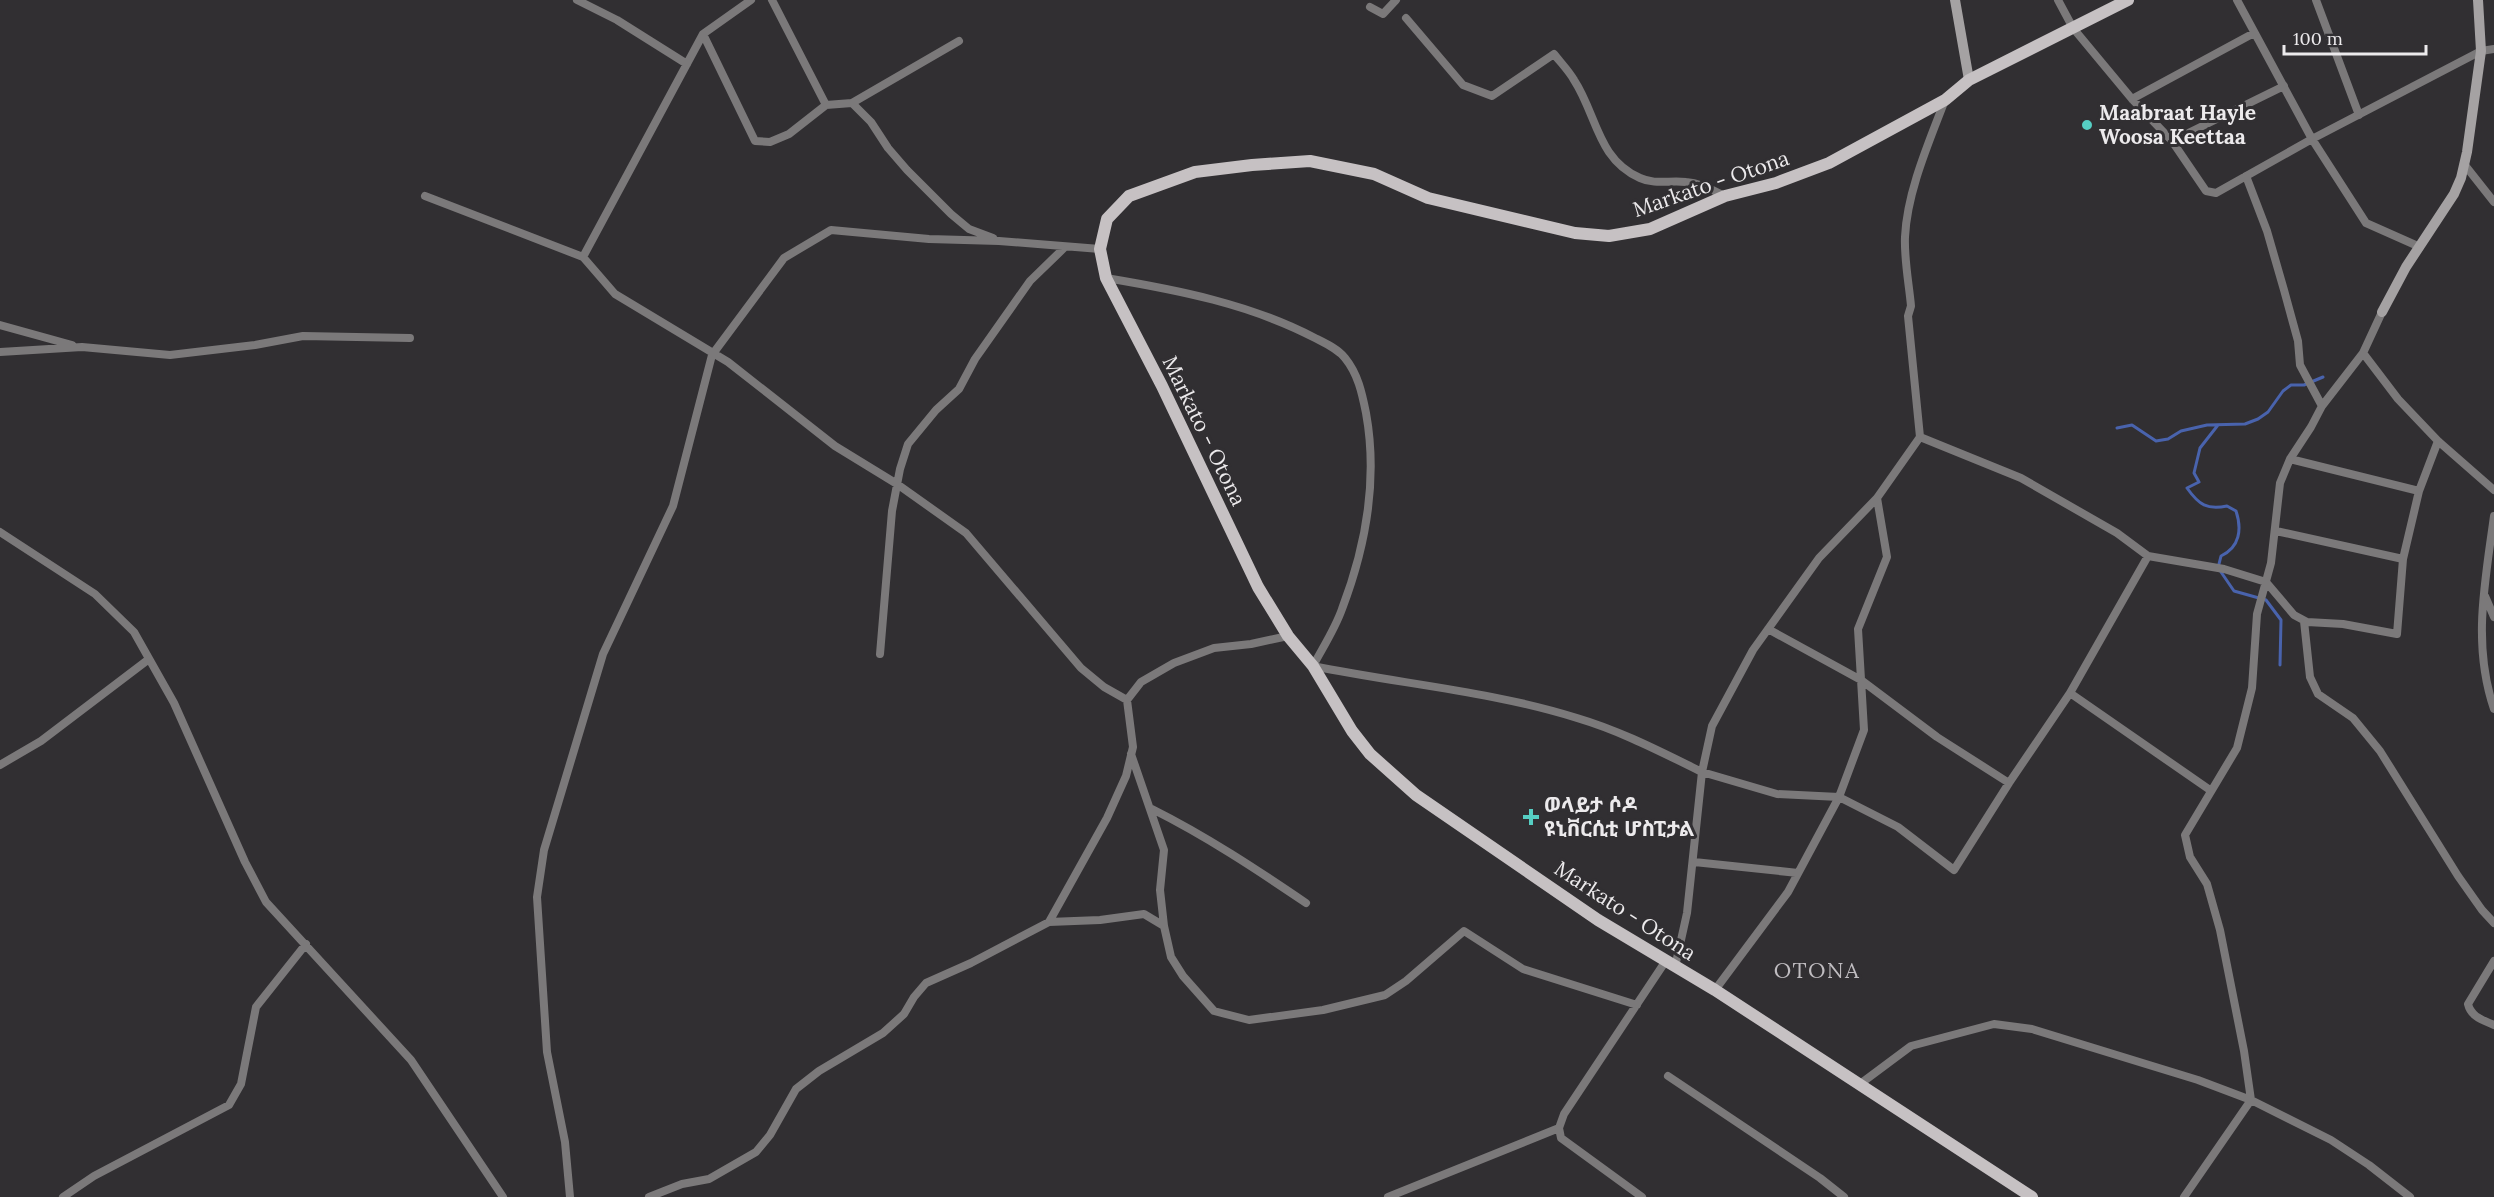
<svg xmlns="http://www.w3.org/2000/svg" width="2494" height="1197" viewBox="0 0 2494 1197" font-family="Lora,'Noto Sans Ethiopic',serif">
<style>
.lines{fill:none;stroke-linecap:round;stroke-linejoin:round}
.stream{stroke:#4963ad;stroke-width:3}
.street{stroke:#7b797a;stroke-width:8}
.secondary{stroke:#a5a2a3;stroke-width:10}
.primary{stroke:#c6c1c3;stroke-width:12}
.poi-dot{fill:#56cec3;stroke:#312f32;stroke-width:2}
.labels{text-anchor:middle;stroke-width:6;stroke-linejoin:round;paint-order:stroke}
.poi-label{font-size:21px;font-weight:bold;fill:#eceaec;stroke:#312f32;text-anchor:start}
.street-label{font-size:21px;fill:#eceaec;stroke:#312f32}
.neighbourhood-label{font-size:22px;letter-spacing:1.5px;fill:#c0bdc1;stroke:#312f32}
</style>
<rect width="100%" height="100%" fill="#312f32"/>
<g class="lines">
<path class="stream" d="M2218 425 2200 448 2194 473 2199 482 2187 488C2199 505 2207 510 2227 506L2236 511C2242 529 2240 547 2221 556L2219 564
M2117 428 2132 425 2156 441 2168 439 2181 431 2207 425 2245 424 2258 419 2268 412 2283 391 2291 385H2304L2323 377
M2221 572 2234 591 2266 600 2281 620 2280 665"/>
<path class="street" d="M577 0 617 20 687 64
M772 0 826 105
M2058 0 2073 28 2132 99 2172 141 2206 191 2216 193 2312 139 2481 51 2494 49
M2237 0 2312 139 2366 223 2420 247
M2316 0 2359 115
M1370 7 1383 14 1396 0
M1406 18 1463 85 1492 96 1554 54C1561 63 1569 71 1574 80 1597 115 1597 159 1640 178 1655 185 1670 180 1686 182 1700 183 1712 190 1725 196
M703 34 755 141 770 142 789 134 826 105 852 103 959 41
M2132 99 2254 33
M852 103 871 122 888 148 907 170 951 214 969 229 993 238
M2172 141 2284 86
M2464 164 2494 202
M2246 176 2267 231 2284 290 2298 341 2300 365 2322 406
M425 196 583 257 615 294 728 362 835 446 897 484 966 533 1081 668 1104 687 1127 700
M583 257 703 34 751 0
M1106 278C1178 290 1250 304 1315 338 1325 343 1338 349 1345 358 1358 374 1362 393 1366 413 1378 479 1366 546 1342 609 1335 629 1323 647 1313 666 1401 684 1491 691 1577 718 1621 731 1661 752 1702 772L1712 726 1753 650 1819 558 1877 498
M0 325 72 345
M0 352 82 347 170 355 255 345 303 336 410 338
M2363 353 2398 399 2438 441 2494 490
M1920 437 2021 478 2117 533 2148 556 2224 569 2266 582 2294 615 2307 622 2343 624 2397 634 2403 559 2419 491
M2290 459 2419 491 2438 441
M2494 516C2485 583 2472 644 2494 709
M2276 531 2403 559
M0 532 95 594 134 632 174 703 245 862 266 902 411 1060 503 1197
M2485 596 2494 617
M2304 621 2310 677 2318 694 2353 718 2380 751 2458 876 2482 910 2494 923
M1768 629 1861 680 1937 737 2009 783
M880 654 892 511 900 469 908 444 936 410 959 389 975 359 1030 281 1064 248
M2070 693 2210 790
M1131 754 1164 850 1160 890 1164 926
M0 765 41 741 149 659
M1152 809C1206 836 1256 869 1306 903
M1694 862 1798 873
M1049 922 1100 920 1144 914 1164 926 1171 957 1183 976 1214 1011 1249 1020 1323 1010 1385 995 1406 981 1464 931 1523 969 1637 1005
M2494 961 2468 1004C2471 1017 2483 1020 2494 1025
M1675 967 1687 913 1702 772 1777 794 1839 797 1898 827 1954 870 2009 783 2070 693 2148 556
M1715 990 1788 892 1839 797 1864 730 1858 629 1887 557 1877 498 1920 437 1908 316 1911 306C1909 284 1904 259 1905 237 1907 192 1929 142 1945 100
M1668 1076 1820 1178 1844 1197
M1860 1084 1911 1046 1994 1024 2032 1029 2198 1080 2251 1100 2331 1140 2369 1165 2410 1197
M63 1197 94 1176 229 1105 241 1084 256 1007 306 944
M570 1197 565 1142 547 1052 537 897 544 850 603 654 673 506 712 355 784 258 831 230 929 239 999 241 1100 249
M649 1197 682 1184 709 1179 756 1152 770 1135 796 1089 819 1071 883 1033 904 1014 914 997 926 983 971 963 1049 922 1107 818 1126 776 1133 747 1127 700 1141 682 1174 663 1214 648 1251 644 1288 636
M1388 1197 1559 1128
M1642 1197 1561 1138 1559 1128 1564 1114 1665 962
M2184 1197 2251 1100 2244 1051 2220 930 2207 884 2190 857 2185 835 2237 748 2252 688 2257 614 2271 563 2280 483 2290 459 2311 427 2322 406 2363 353 2382 312"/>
<path class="secondary" d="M1955 0 1969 80
M2382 312 2406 267 2454 194 2461 178 2467 152 2481 51 2478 0"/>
<path class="primary" d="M2032 1197 1715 990 1598 920 1416 795 1370 754 1352 731 1313 666 1288 636 1258 587 1162 386 1106 278 1100 249 1107 219 1129 196 1195 172 1252 165 1310 161 1374 174 1428 198 1575 233 1609 236 1650 229 1725 196 1776 183 1829 163 1945 100 1969 80 2128 0"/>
</g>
<g class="poi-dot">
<circle cx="2087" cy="125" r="6"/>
<path d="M1528 808h6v6h6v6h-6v6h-6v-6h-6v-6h6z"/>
</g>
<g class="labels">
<g class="poi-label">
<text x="2099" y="120">Maabraat Hayle<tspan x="2099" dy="24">Woosa Keettaa</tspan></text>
<text x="1544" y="812">ወላይታ ሶዶ<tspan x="1544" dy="24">ዩኒቨርሲቲ ሆስፒታል</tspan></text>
</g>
<g class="street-label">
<text transform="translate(1711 184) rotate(-19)" y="7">Markato - Otona</text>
<text transform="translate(1204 431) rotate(64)" y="7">Markato - Otona</text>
<text transform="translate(1625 911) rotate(33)" y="7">Markato - Otona</text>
</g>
<g class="neighbourhood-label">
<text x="1817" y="978">OTONA</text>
</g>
</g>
<path d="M2284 45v9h142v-9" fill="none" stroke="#eceaec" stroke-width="3"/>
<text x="2293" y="45" font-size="18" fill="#eceaec" stroke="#312f32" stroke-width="4.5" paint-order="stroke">100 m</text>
</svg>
